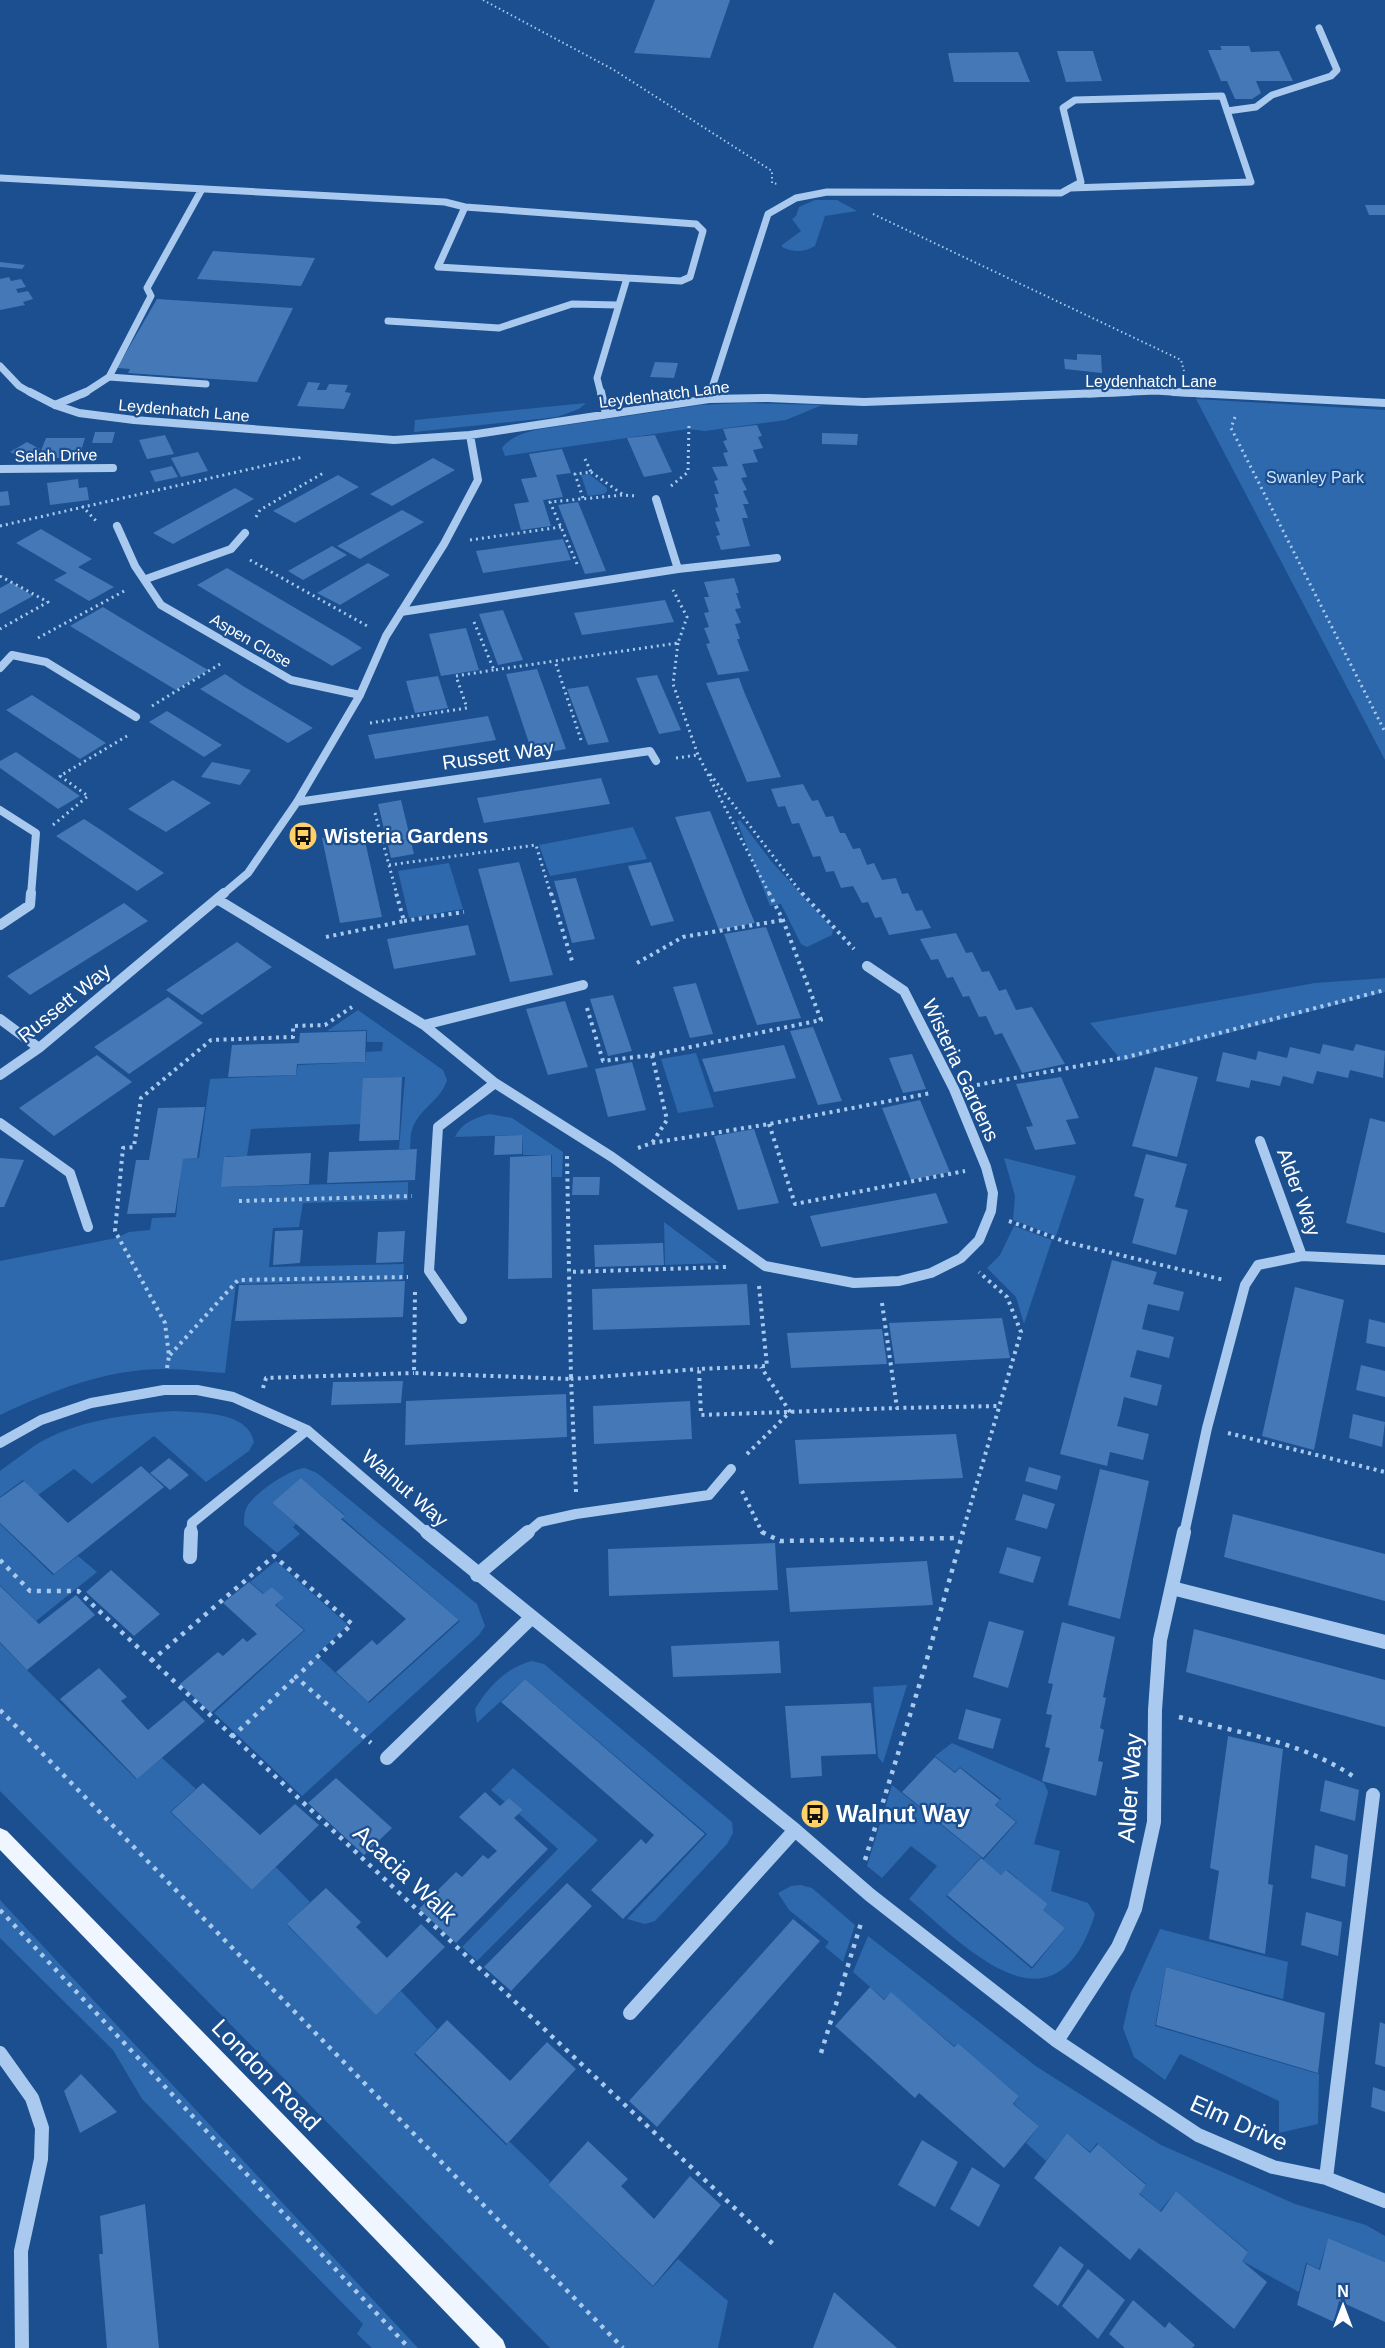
<svg xmlns="http://www.w3.org/2000/svg" width="1385" height="2348" viewBox="0 0 1385 2348" font-family="Helvetica,sans-serif">
<style>
.green{fill:#2e69ad}
.building{fill:#4478b7}
.lines{fill:none;stroke-linecap:round;stroke-linejoin:round}
.path-far3{stroke:#a9c9ee;stroke-width:2;stroke-dasharray:1.5 3;stroke-linecap:butt}
.path-far2{stroke:#a9c9ee;stroke-width:3;stroke-dasharray:2 4;stroke-linecap:butt}
.path-far1{stroke:#a9c9ee;stroke-width:4;stroke-dasharray:3 4.5;stroke-linecap:butt}
.path{stroke:#a9c9ee;stroke-width:4.5;stroke-dasharray:4 6;stroke-linecap:butt}
.minor-far3{stroke:#a9c9ee;stroke-width:7}
.minor-far2{stroke:#a9c9ee;stroke-width:8}
.minor-far1{stroke:#a9c9ee;stroke-width:10}
.minor{stroke:#a9c9ee;stroke-width:14}
.major{fill:#f0f6ff;fill-rule:evenodd}
.labels{text-anchor:middle;stroke-width:4.5;stroke-linejoin:round;paint-order:stroke}
.far-street-label{font-size:16px;fill:#fff;stroke:#1b4f8f}
.far-park-label{font-size:16px;fill:#cfe3fa;stroke:#1b4f8f}
.street-label{font-size:20px;fill:#fff;stroke:#1b4f8f}
.poi-label{font-size:20px;font-weight:bold;fill:#fff;stroke:#1b4f8f;text-anchor:start}
.near-street-label{font-size:24px;fill:#fff;stroke:#1b4f8f}
.near-poi-label{font-size:24px;font-weight:bold;fill:#fff;stroke:#1b4f8f;text-anchor:start}
</style>
<rect width="100%" height="100%" fill="#1b4f8f"/>
<path class="green" d="M815 200H837L857 211 825 216 815 246C804 252 794 253 782 247V245L801 231 792 219 796 216 799 207Z
M1196 399 1385 410V760Z
M586 403 579 409 557 417 414 432 415 420Z
M743 403 822 405 786 420 705 431 688 429 505 456 502 448C511 436 526 432 540 429L701 405Z
M589 474 607 488V491L604 494 588 496 581 475Z
M740 820 771 861 833 929 832 935 807 947 801 944 781 904 770 906 737 821Z
M633 827 647 859 550 876 539 845Z
M449 863 463 909 409 918 398 871Z
M1385 978V992L1122 1061 1090 1023 1315 983Z
M358 1010 443 1070 447 1080C441 1101 418 1109 412 1130 410 1135 411 1143 410 1149H399L405 1077 364 1078 361 1124 251 1129 247 1156H226L222 1187 408 1182V1200L303 1203 299 1227 273 1228 269 1267 404 1264 403 1280 236 1284 225 1373C205 1372 184 1369 164 1369 107 1369 51 1391 0 1415V1261L116 1238 129 1232 150 1230 152 1218 176 1217 182 1159 199 1158 210 1079 296 1075 298 1065 365 1062 366 1052 382 1051 383 1042H367V1030L327 1031Z
M696 1053 714 1107 678 1113 661 1059Z
M490 1114 512 1118 563 1152 562 1177H552V1155H523L522 1135 455 1137C461 1123 476 1117 490 1114Z
M1004 1158 1076 1176 1056 1236 1013 1220 1015 1196Z
M664 1222 719 1263 665 1265Z
M1014 1226 1052 1240 1024 1324 1016 1297 987 1268 1000 1255Z
M175 1411C200 1413 248 1411 254 1442L249 1451 206 1482 154 1436 92 1484 74 1469 38 1495 23 1480 0 1497V1471C11 1463 23 1454 34 1446 75 1420 128 1414 175 1411Z
M305 1468 317 1473 477 1604 485 1626 479 1635 302 1796 214 1713 305 1630 276 1605 283 1598 272 1587 264 1594 250 1582 276 1561 348 1625 316 1655 369 1703 460 1621 342 1518 345 1515 302 1479 272 1503 296 1524 293 1527 300 1534 277 1553 244 1525C244 1518 244 1511 248 1505 257 1492 289 1469 305 1468Z
M0 1524 53 1575 78 1556 97 1572 36 1621 0 1585Z
M0 1643 136 1779 162 1758 196 1789 170 1812 252 1890 276 1867 310 1902 287 1925 376 2014 401 1991 437 2029 414 2054 506 2145 510 2142 550 2181 548 2185 653 2287 678 2259 728 2301 718 2348H550L0 1791Z
M532 1661 544 1664 732 1822 733 1833 727 1844 655 1921 645 1924 627 1919 707 1834 525 1679 477 1723 475 1709C487 1688 508 1666 532 1661Z
M907 1685 883 1763 878 1757 873 1687Z
M952 1743 1044 1783 1048 1792 1034 1844 1060 1851 1051 1891 1088 1903 1095 1914C1055 2042 968 1949 909 1899L937 1866 911 1846 882 1878 867 1866 892 1785 981 1857 946 1896 1032 1969 1065 1928 1043 1910 1048 1904 1007 1870 1001 1875 983 1860 1017 1822 996 1805 1001 1799 960 1767 955 1772 935 1756Z
M513 1768 598 1840 477 1961 462 1947 558 1849 519 1814 523 1810 509 1798 505 1802 491 1790Z
M801 1885 812 1888 855 1925 843 1962 825 1947 829 1942 789 1910 778 1893 791 1886Z
M0 1900 418 2348H372L357 2334 363 2324 142 2099 113 2050 0 1938Z
M1160 1929 1288 1962 1283 1999 1166 1967 1155 2026 1319 2074 1318 2124 1279 2133V2101L1180 2054 1165 2080 1134 2057 1123 2028 1131 1993Z
M868 1936 1037 2067 1161 2145 1295 2204 1366 2225 1385 2236V2262L1328 2238 1319 2269 1306 2263 1299 2292 1242 2261 1248 2251 1176 2191 1160 2211 1139 2193 1146 2184 1097 2143 1090 2152 1067 2133 1046 2161 1026 2143 1039 2126 1014 2104 1019 2096 958 2043 954 2046 891 1993 884 1999 853 1972Z"/>
<path class="building" d="M655 0H730L710 58 634 53Z
M1220 46H1249L1251 52 1279 51 1293 81H1256L1261 93 1252 99H1235L1227 81H1221L1208 50H1222Z
M1057 51H1093L1102 81 1066 82Z
M1018 52 1030 82H954L948 53Z
M1365 205H1385V215H1369Z
M213 251 315 258 301 286 197 279Z
M0 262 25 265 22 269 0 267Z
M9 277 11 281 21 279 26 287 16 289 18 293 28 291 33 299 23 302 25 305 0 310V279Z
M157 299 293 308 257 382 128 373 130 369 117 368Z
M1077 354 1101 355 1102 373 1065 369 1064 359 1077 360Z
M655 362 678 363 674 378 650 377Z
M308 382 320 383 317 390H326L329 384 348 385 345 392 351 393 344 409 297 406Z
M757 425 762 436 758 437 763 448 753 450 758 462 742 464 747 477 741 478 747 490 743 491 749 504H743L748 518H742L750 546 721 550 716 536 720 535 715 522 720 521 715 508 718 507 714 494H719L714 481 718 480 712 467 728 466 723 453 728 452 723 441 727 440 723 429Z
M95 432H115L112 443H92Z
M822 433 858 434 857 445 822 444Z
M165 435 174 454 147 459 139 440Z
M655 435 672 472 644 477 627 438Z
M46 438H85L80 454H65L63 458H38Z
M27 442 40 449 23 458 10 452Z
M562 449 571 473 556 475 563 497 543 500 551 526 521 530 514 504 529 502 521 479 537 477 529 454Z
M198 452 208 471 181 477 171 458Z
M433 458 455 470 392 506 370 494Z
M172 466 178 477 155 482 150 471Z
M338 475 359 487 295 523 273 511Z
M78 479 79 488 87 487 89 500 50 505 47 483Z
M235 488 254 499 173 544 153 533Z
M8 491 10 505 0 506V492Z
M578 502 606 571 585 574 558 505Z
M402 510 424 522 360 559 337 546Z
M41 529 92 559 78 567 114 587 89 601 54 580 67 573 16 543Z
M563 539 571 560 483 573 476 551Z
M332 546 347 555 303 580 288 571Z
M368 563 390 575 340 605 317 593Z
M227 568 348 639 362 648 332 666 197 585Z
M734 578 739 593H736L741 608 735 609 741 623 735 624 740 639H737L749 671 718 675 706 644 710 643 704 628 709 627 704 613 709 612 704 597H709L704 582Z
M11 582 33 596 0 614V588Z
M665 600 674 622 582 635 574 613Z
M103 607 154 638 208 670 176 690 70 626Z
M503 610 523 660 498 665 479 614Z
M466 628 479 670 441 676 429 634Z
M537 669 566 749 533 755 506 674Z
M225 674 243 686 313 728 288 743 200 689Z
M657 675 681 730 659 734 636 678Z
M438 676 448 708 415 713 406 681Z
M739 678 745 694 781 777 747 782 706 683Z
M588 686 609 742 588 745 567 689Z
M32 695 86 730 106 743 80 759 6 710Z
M167 711 222 745 204 757 149 722Z
M488 716 496 740 375 759 368 735Z
M16 752 80 796 58 809 0 768V761Z
M212 762 251 770 240 785 201 777Z
M601 778 610 804 484 823 477 798Z
M173 780 211 803 166 832 128 809Z
M803 784 812 801 818 800 826 817 833 816 840 833H845L853 849 860 848 867 865 874 863 882 880 896 878 902 894 908 893 916 911 922 910 931 928 889 935 881 917 875 918 868 902 862 903 853 886 841 888 834 871 826 872 820 856 813 857 799 823 792 824 785 806 778 807 771 789Z
M401 800 414 854 391 858 378 804Z
M710 811 747 904 755 923 719 930 675 817Z
M84 819 104 832 164 873 137 891 56 836Z
M363 832 382 917 340 923 322 838Z
M519 862 553 975 510 982 478 869Z
M651 862 674 921 651 926 628 866Z
M576 878 595 939 572 943 554 881Z
M124 903 148 921 30 995 7 976Z
M468 925 476 955 394 969 387 939Z
M766 927 801 1018 757 1025 724 934Z
M956 933 966 953 972 952 982 972 989 971 999 991 1006 989 1016 1010 1032 1007 1065 1064 1022 1073 1002 1033 995 1035 986 1016 979 1017 969 996 963 997 953 977 947 978 938 959 931 960 920 939Z
M237 942 272 967 202 1015 166 990Z
M696 983 713 1034 690 1038 673 987Z
M613 995 632 1051 608 1056 590 999Z
M168 997 203 1023 129 1074 94 1047Z
M565 1001 588 1067 548 1075 526 1009Z
M813 1027 842 1101 818 1105 790 1031Z
M366 1031 365 1062 297 1064 296 1075 228 1077 232 1045 299 1043 300 1033Z
M1323 1044 1353 1051 1356 1044 1385 1051 1383 1078 1350 1070 1348 1078 1317 1071 1313 1084 1283 1076 1280 1086 1251 1080 1249 1088 1216 1081 1223 1052 1256 1060 1258 1051 1287 1058 1290 1047 1320 1054Z
M784 1045 796 1078 714 1092 702 1059Z
M912 1054 926 1089 903 1093 889 1058Z
M97 1055 132 1082 54 1136 19 1108Z
M632 1062 646 1110 608 1117 595 1069Z
M1155 1067 1198 1077 1177 1157 1132 1146Z
M402 1077 399 1140 359 1141 363 1078Z
M1061 1077 1079 1118 1066 1120 1076 1144 1035 1150 1026 1127 1033 1126 1016 1084Z
M920 1100 950 1172 911 1180 882 1108Z
M205 1107 197 1158 183 1159 175 1213 127 1214 136 1160H149L158 1108Z
M1370 1118 1385 1122V1233L1346 1223Z
M754 1129 779 1203 738 1210 714 1136Z
M522 1135V1154L494 1155 495 1136Z
M417 1149 415 1180 327 1183 329 1152Z
M311 1153 309 1184 221 1187 224 1157Z
M1146 1154 1187 1164 1175 1207 1188 1210 1176 1255 1132 1243 1144 1199 1134 1196Z
M551 1155 552 1278 508 1279 510 1157Z
M0 1158 24 1160 4 1207H0Z
M573 1177H600L599 1195H572Z
M936 1193 948 1223 821 1247 810 1216Z
M303 1230 300 1263 273 1265 275 1231Z
M405 1231 403 1262 376 1263 378 1232Z
M663 1243 664 1265 595 1267 594 1245Z
M1112 1260 1157 1272 1153 1284 1184 1292 1179 1311 1148 1304 1142 1329 1174 1337 1169 1358 1137 1350 1133 1365 1130 1377 1162 1385 1157 1406 1124 1397 1120 1415 1117 1426 1149 1434 1143 1460 1110 1452 1107 1466 1060 1454Z
M405 1281 403 1317 235 1321 239 1285Z
M747 1284 750 1325 593 1330 592 1289Z
M1295 1287 1344 1300 1314 1450 1262 1436Z
M1002 1318 1010 1358 895 1364 889 1323Z
M1369 1319 1385 1323V1347L1366 1343Z
M882 1329 887 1364 791 1368 787 1333Z
M1361 1365 1385 1371V1397L1356 1390Z
M403 1381 401 1403 331 1405 333 1382Z
M566 1394 567 1437 405 1445 406 1401Z
M690 1401 692 1439 594 1444 593 1406Z
M1353 1414 1385 1422 1382 1447 1349 1438Z
M956 1434 963 1478 799 1484 795 1440Z
M169 1458 189 1475 170 1490 150 1473Z
M141 1466 164 1487 54 1574 0 1523V1498L24 1481 68 1523Z
M1029 1467 1061 1476 1057 1490 1025 1481Z
M1100 1469 1149 1481 1120 1619 1068 1605Z
M301 1478 345 1516 341 1519 459 1620 368 1702 336 1672 372 1640 377 1645 406 1619 272 1503Z
M1023 1494 1055 1504 1047 1529 1015 1520Z
M1233 1514 1385 1554V1601L1224 1557Z
M775 1543 778 1590 609 1596 608 1549Z
M1007 1547 1041 1557 1033 1583 999 1573Z
M927 1561 933 1605 790 1612 786 1568Z
M111 1570 160 1614 134 1636 86 1592Z
M249 1582 263 1594 272 1587 284 1598 275 1605 304 1630 211 1713 180 1684 218 1652 223 1656 243 1638 247 1642 257 1634 223 1603Z
M0 1586 39 1624 76 1595 95 1615 27 1670 0 1642Z
M989 1621 1024 1631 1008 1688 973 1677Z
M1062 1622 1115 1637 1103 1697 1106 1698 1100 1728 1104 1730 1098 1761 1103 1762 1096 1796 1042 1781 1050 1748 1045 1747 1052 1715 1046 1714 1053 1684 1048 1683Z
M1194 1629 1385 1680V1727L1186 1672Z
M779 1641 781 1673 673 1677 671 1646Z
M99 1668 127 1697 121 1701 148 1730 184 1700 205 1721 137 1779 60 1699Z
M525 1679 705 1834 623 1919 591 1890 641 1839 646 1844 654 1835 501 1702Z
M871 1703 876 1754 821 1756 822 1776 791 1778 785 1706Z
M966 1709 1001 1719 993 1749 958 1739Z
M1228 1736 1283 1749 1268 1884 1273 1885 1265 1954 1209 1939 1219 1871 1210 1868Z
M935 1757 955 1773 960 1768 1000 1800 995 1805 1016 1822 983 1858 902 1792Z
M336 1778 392 1828 364 1855 308 1803Z
M1325 1780 1359 1790 1355 1821 1320 1811Z
M203 1783 260 1835 295 1804 319 1825 252 1890 171 1812Z
M485 1792 500 1806 509 1798 523 1810 514 1818 548 1849 456 1943 419 1909 456 1872 462 1877 483 1855 488 1859 497 1851 459 1817Z
M1315 1845 1348 1855 1345 1887 1311 1878Z
M981 1858 1001 1875 1006 1870 1048 1904 1043 1910 1065 1928 1032 1967 947 1895Z
M567 1883 592 1906 511 1991 484 1967Z
M326 1888 361 1922 356 1927 387 1958 421 1924 445 1947 376 2015 287 1924Z
M1306 1912 1342 1922 1338 1956 1301 1945Z
M793 1919 820 1941 657 2127 629 2101Z
M1166 1967 1325 2013 1318 2073 1156 2025Z
M870 1987 884 2000 891 1992 954 2047 958 2043 1019 2096 1013 2104 1039 2126 1004 2168 919 2093 915 2098 835 2026Z
M447 2020 510 2081 547 2042 576 2069 507 2144 415 2053Z
M1380 2022 1385 2024V2067L1375 2064Z
M81 2074 117 2112 80 2133 64 2091Z
M1373 2087 1385 2091V2112L1371 2107Z
M1067 2133 1090 2153 1098 2144 1146 2185 1139 2194 1161 2212 1176 2191 1248 2252 1242 2261 1267 2282 1234 2329 1139 2248 1130 2260 1034 2178Z
M922 2140 958 2162 935 2207 898 2185Z
M588 2141 628 2179 621 2186 654 2219 690 2176 721 2205 653 2286 548 2185Z
M972 2167 1000 2185 979 2227 950 2209Z
M145 2204 159 2348H107L99 2254H103L100 2216Z
M1328 2238 1385 2262V2322L1339 2301 1334 2322 1297 2305 1307 2264 1320 2270Z
M1060 2246 1084 2265 1058 2306 1033 2286Z
M1088 2269 1125 2300 1098 2339 1062 2306Z
M834 2292 881 2334 897 2348H813Z
M1133 2300 1165 2328 1169 2322 1195 2345 1192 2348H1125L1109 2334Z"/>
<g class="lines">
<path class="path-far3" d="M483 0 614 70 772 171V183L778 184
M873 214 1181 360 1184 371"/>
<path class="path-far2" d="M1235 417 1231 428 1385 732
M591 472 622 494
M671 486 688 472 689 423
M583 498 575 474 591 472 585 459
M82 506 97 522
M256 517 260 510 325 472
M0 526 303 457
M470 540 561 527
M250 560 369 627
M577 564 550 502 623 495 636 496
M0 576 48 602 0 629
M474 622 494 670 555 661
M38 638 126 590
M678 643 673 684 698 755 770 895
M152 706 220 664
M370 723 467 708 456 676 494 670
M581 740 555 661 678 643 687 617 673 590
M676 758 698 755
M710 774 803 895
M375 813 397 895
M53 825 88 796 60 776 127 736
M389 865 536 845 551 895"/>
<path class="path-far1" d="M551 893 573 964
M802 893 854 949
M404 921 464 912
M326 937 404 921 396 893
M637 963 683 937 783 920
M587 1008 603 1061 652 1055 667 1120 652 1143
M652 1055 821 1020 783 920 769 893
M977 1085 1127 1057 1385 990
M769 1124 795 1204 965 1171
M638 1148 652 1143 769 1124 931 1093
M567 1156 569 1272 726 1267
M239 1201 412 1196
M1009 1221 1066 1242 1224 1280
M759 1286 767 1366 699 1369 701 1415 897 1408
M415 1292 414 1373 571 1379 569 1272
M882 1303 897 1408 998 1406
M170 1355 238 1280 408 1277
M167 1368 169 1356 165 1323 115 1231 123 1148 134 1147 141 1098 211 1040 293 1037V1026L325 1025 352 1007
M263 1388 266 1378 414 1373
M1228 1433 1385 1472
M747 1454 790 1412 761 1367
M742 1491 762 1532 765 1534
M576 1492 571 1379 699 1369
M962 1534 1021 1332 1007 1297 979 1272"/>
<path class="path" d="M762 1532 780 1541 960 1538
M0 1560 30 1591H78L774 2245
M151 1661 274 1556 352 1624 296 1677 371 1743
M0 1710 623 2348
M1179 1717C1239 1733 1305 1742 1357 1779
M232 1737 296 1677
M865 1860 923 1673 963 1532
M0 1910 409 2348
M821 2053 862 1920"/>
<path class="minor-far3" d="M1222 96 1251 182 1070 188 1081 182 1063 108 1075 100Z
M1227 111 1256 107 1272 95 1331 76 1337 70 1319 28
M0 178 445 202 465 207 696 224 703 231 690 277 681 281 627 278 597 378 601 394
M465 207 438 267 627 278
M388 321 499 328 572 304 618 305
M0 366 19 386 33 394
M109 377 206 384
M83 394 109 377 151 296 147 288 202 189
M710 394 768 214 796 198 827 192 1061 193 1070 188
M1089 394 1155 391 1203 394"/>
<path class="minor-far2" d="M30 392 55 405 79 413 134 420 394 440 470 435 709 399 768 398 864 402 1128 392
M601 392 606 414
M1174 392 1385 403
M709 399 710 392
M55 405 86 392
M0 469 113 468
M656 499 678 569
M117 526 135 566 161 605 291 680 360 695
M146 579 231 549 245 533
M401 612 678 569 777 558
M0 668 12 655 46 662 136 717
M297 802 650 751 656 761
M0 810 36 833 31 895
M222 895 248 873 297 802 360 695 386 636 444 544 478 480 470 435"/>
<path class="minor-far1" d="M217 899 424 1025 495 1083 612 1157 765 1266 854 1283 899 1281 931 1273 961 1258 979 1240 991 1211 993 1193 986 1167 954 1089 904 991 867 966
M0 925 30 905 31 893
M0 1019 39 1048
M424 1025 583 985
M0 1075 39 1048 224 893
M0 1123 70 1173 88 1227
M1260 1141 1302 1256
M462 1319 429 1271 438 1127 495 1083
M0 1443 41 1420 91 1403 164 1390H197L233 1397 307 1430 428 1534
M191 1534 192 1523 307 1430
M526 1534 540 1522 576 1514 709 1495 731 1469
M1184 1534 1207 1428 1245 1285 1258 1265 1302 1256 1385 1260"/>
<path class="minor" d="M427 1532 795 1830 870 1895 1057 2041 1198 2135 1273 2167 1326 2178 1385 2201
M190 1557 191 1532
M477 1575 528 1532
M1172 1588 1385 1642
M387 1758 532 1617
M630 2013 795 1830
M1057 2041 1118 1947 1135 1909 1154 1822 1155 1710 1160 1640 1184 1532
M0 2053 32 2098 42 2128 41 2159 21 2251 22 2348
M1326 2178 1373 1795"/>
<path class="major" d="M0 1828 7 1831 503 2340 506 2348H480L0 1850Z"/>
</g>
<defs>
<g id="bus-disc" transform="scale(1.5)"><circle r="9.5" fill="#ffd166" stroke="#1b4f8f"/><path d="M-5-6H5V4H4V6H2V4H-2V6H-4V4H-5ZM-3.5-4V0h7V-4ZM-3.5 1.2v1.5H-2V1.2ZM2 1.2v1.5H3.5V1.2Z" fill="#111"/></g>
</defs>
<g fill-rule="evenodd">
<use href="#bus-disc" x="303" y="836"/>
<use href="#bus-disc" x="815" y="1814"/>
</g>
<g class="labels">
<g class="far-street-label">
<text x="1151" y="387">Leydenhatch Lane</text>
<text transform="translate(664 394) rotate(-7)" y="6">Leydenhatch Lane</text>
<text transform="translate(184 410) rotate(5)" y="6">Leydenhatch Lane</text>
<text transform="translate(56 455) rotate(-1)" y="6">Selah Drive</text>
<text transform="translate(251 640) rotate(30)" y="6">Aspen Close</text>
</g>
<g class="far-park-label">
<text x="1315" y="483">Swanley Park</text>
</g>
<g class="street-label">
<text transform="translate(498 755) rotate(-8)" y="7">Russett Way</text>
<text transform="translate(64 1003) rotate(-39)" y="7">Russett Way</text>
<text transform="translate(961 1070) rotate(65)" y="7">Wisteria Gardens</text>
<text transform="translate(1299 1192) rotate(70)" y="7">Alder Way</text>
<text transform="translate(405 1488) rotate(41)" y="7">Walnut Way</text>
</g>
<g class="poi-label">
<text x="324" y="843">Wisteria Gardens</text>
</g>
<g class="near-street-label">
<text transform="translate(1130 1788) rotate(-86)" y="8">Alder Way</text>
<text transform="translate(405 1874) rotate(43)" y="8">Acacia Walk</text>
<text transform="translate(266 2075) rotate(46)" y="8">London Road</text>
<text transform="translate(1239 2123) rotate(24)" y="8">Elm Drive</text>
</g>
<g class="near-poi-label">
<text x="836" y="1822">Walnut Way</text>
</g>
</g>
<g transform="translate(1343 2306)" stroke="#1b4f8f" stroke-width="4.5" paint-order="stroke">
<path d="M0-4.5L10 22L0 15L-10 22Z" fill="#ffffff"/>
<text y="-9" font-size="16" font-weight="bold" text-anchor="middle" fill="#ffffff">N</text>
</g>
</svg>
